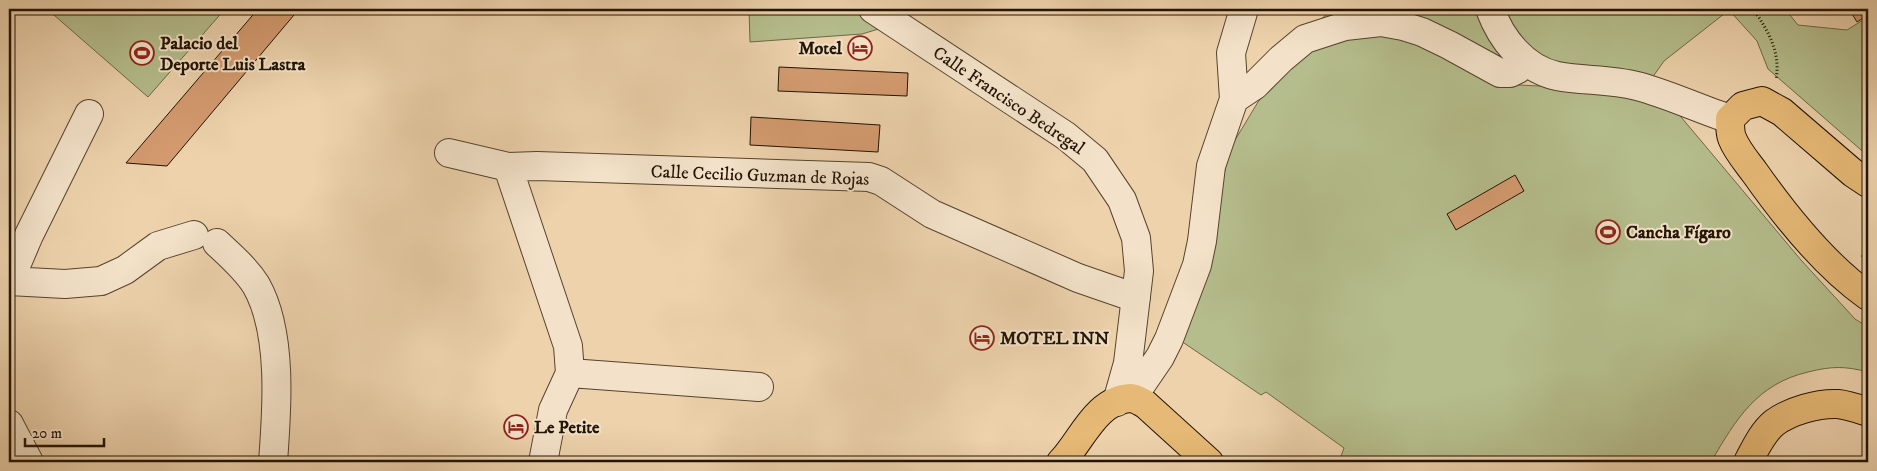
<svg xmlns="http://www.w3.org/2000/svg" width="1877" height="471" viewBox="0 0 1877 471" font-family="'IM FELL DW Pica',serif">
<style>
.green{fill:#b5bd8c;stroke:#6c6848}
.building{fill:#d49b70;stroke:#221303}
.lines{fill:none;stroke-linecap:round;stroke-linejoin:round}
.minor-casing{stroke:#55432d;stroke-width:30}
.major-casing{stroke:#221303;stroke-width:30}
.path{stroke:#221303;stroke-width:3;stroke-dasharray:1 2.5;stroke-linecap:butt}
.minor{stroke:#f3e2c9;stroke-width:28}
.major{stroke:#e6b976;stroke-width:28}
.labels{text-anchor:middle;stroke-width:4;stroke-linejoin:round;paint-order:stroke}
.poi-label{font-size:18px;font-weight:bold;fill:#221303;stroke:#f3e2c9;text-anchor:start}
.street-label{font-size:18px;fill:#221303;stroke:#f3e2c9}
</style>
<rect width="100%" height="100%" fill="#edd2ac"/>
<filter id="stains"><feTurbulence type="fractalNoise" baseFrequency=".004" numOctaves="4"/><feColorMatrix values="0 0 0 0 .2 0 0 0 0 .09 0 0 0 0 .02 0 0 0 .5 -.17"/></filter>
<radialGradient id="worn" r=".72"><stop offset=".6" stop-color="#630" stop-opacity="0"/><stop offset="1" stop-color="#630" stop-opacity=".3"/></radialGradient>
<path class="green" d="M47 9H225L148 97Z
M749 9H854L882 28 862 34 750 42Z
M1333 9H1476C1483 30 1495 45 1508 62L1481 53 1321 23 1320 20Z
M1502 9H1785L1798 25 1847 30 1868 17V156L1768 69 1757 41 1729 10 1664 61 1652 78 1553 63 1534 52 1517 34Z
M1378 33 1407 38 1481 77 1519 85 1580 88 1627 95 1676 111 1801 260 1855 319 1868 327V372C1845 366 1832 366 1808 372 1757 384 1736 419 1711 462H1339L1344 448 1266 392 1261 395 1181 341 1222 185 1229 150 1258 102 1288 63 1314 47 1351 35Z"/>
<path class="building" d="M258 9H299L167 166 126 163Z
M1849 9H1868V15L1857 22Z
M779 67 908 73 907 96 778 91Z
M751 117 880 125 878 152 750 145Z
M1515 175 1524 191 1456 230 1447 214Z"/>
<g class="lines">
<g class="minor-casing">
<path id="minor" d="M873 9 1066 136 1095 160 1122 200 1136 238 1139 271 1128 363 1117 402
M1490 9C1501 39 1524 69 1557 76 1583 81 1610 79 1637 86 1668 94 1699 109 1730 119
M1234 99 1231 53 1244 9
M449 153 508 167 537 166 869 177 881 181 932 214 1078 278 1136 298
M508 167 568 346 570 373 553 410 543 462
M217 243C231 256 246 269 256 285 283 332 277 410 273 462
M9 281 65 284 101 281 125 270 158 246 194 235
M9 282 29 235 89 114
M570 373 759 387
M1132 398 1160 357 1169 339 1197 265 1202 241 1211 166 1234 99 1255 85 1281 59 1305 39 1345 26 1381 22 1403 26 1422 32 1449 45 1500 73H1510L1518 69 1525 61
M9 424 29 462"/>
</g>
<g class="major-casing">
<path id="major" d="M1868 183 1853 173 1782 112 1762 101 1743 106 1730 119C1730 125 1730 133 1732 138 1737 151 1747 162 1755 173 1786 217 1824 265 1868 296
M1061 462C1081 442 1096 399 1131 398 1135 398 1141 402 1145 404L1209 462
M1748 462C1755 449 1762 433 1774 423 1790 411 1818 403 1838 404 1848 405 1859 409 1868 412"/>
</g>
<path class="path" d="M1753 9C1768 30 1781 53 1776 79
M1862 257 1868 250"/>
<use href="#minor" class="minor"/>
<use href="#major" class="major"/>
</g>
<defs>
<g id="hotel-ring" transform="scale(1.25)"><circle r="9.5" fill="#f3e2c9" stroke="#8f2418" stroke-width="1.5"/><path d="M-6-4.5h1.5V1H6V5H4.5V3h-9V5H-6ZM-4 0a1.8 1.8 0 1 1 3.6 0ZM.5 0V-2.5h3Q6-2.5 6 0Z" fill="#8f2418"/></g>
<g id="stadium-ring" transform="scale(1.25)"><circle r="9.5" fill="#f3e2c9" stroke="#8f2418" stroke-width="1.5"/><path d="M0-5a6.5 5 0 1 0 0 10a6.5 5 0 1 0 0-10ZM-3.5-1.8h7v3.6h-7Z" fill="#8f2418"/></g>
</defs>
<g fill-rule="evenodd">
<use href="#hotel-ring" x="860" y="48"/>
<use href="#stadium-ring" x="142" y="53"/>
<use href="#stadium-ring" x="1608" y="232"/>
<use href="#hotel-ring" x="982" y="338"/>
<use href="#hotel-ring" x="516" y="427"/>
</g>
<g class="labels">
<g class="poi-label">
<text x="160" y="49">Palacio del<tspan x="160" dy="21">Deporte Luis Lastra</tspan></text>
<text x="842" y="54" text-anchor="end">Motel</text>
<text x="1626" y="238">Cancha Fígaro</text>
<text x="1000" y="344">MOTEL INN</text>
<text x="534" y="433">Le Petite</text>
</g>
<g class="street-label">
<text transform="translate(1009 100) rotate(34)" y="6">Calle Francisco Bedregal</text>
<text transform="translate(760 175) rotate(2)" y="6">Calle Cecilio Guzman de Rojas</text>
</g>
</g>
<rect width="1877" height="471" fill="none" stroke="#edd2ac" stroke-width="30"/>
<rect x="10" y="10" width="1857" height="451" fill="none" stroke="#221303" stroke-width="2.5"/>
<rect x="15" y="15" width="1847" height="441" fill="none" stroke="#221303"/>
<path d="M25 438v8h79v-8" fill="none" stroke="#221303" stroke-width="2.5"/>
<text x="32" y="438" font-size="15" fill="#221303" stroke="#f3e2c9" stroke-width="4" paint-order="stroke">20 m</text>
<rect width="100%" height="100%" filter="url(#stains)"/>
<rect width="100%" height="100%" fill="url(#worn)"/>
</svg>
